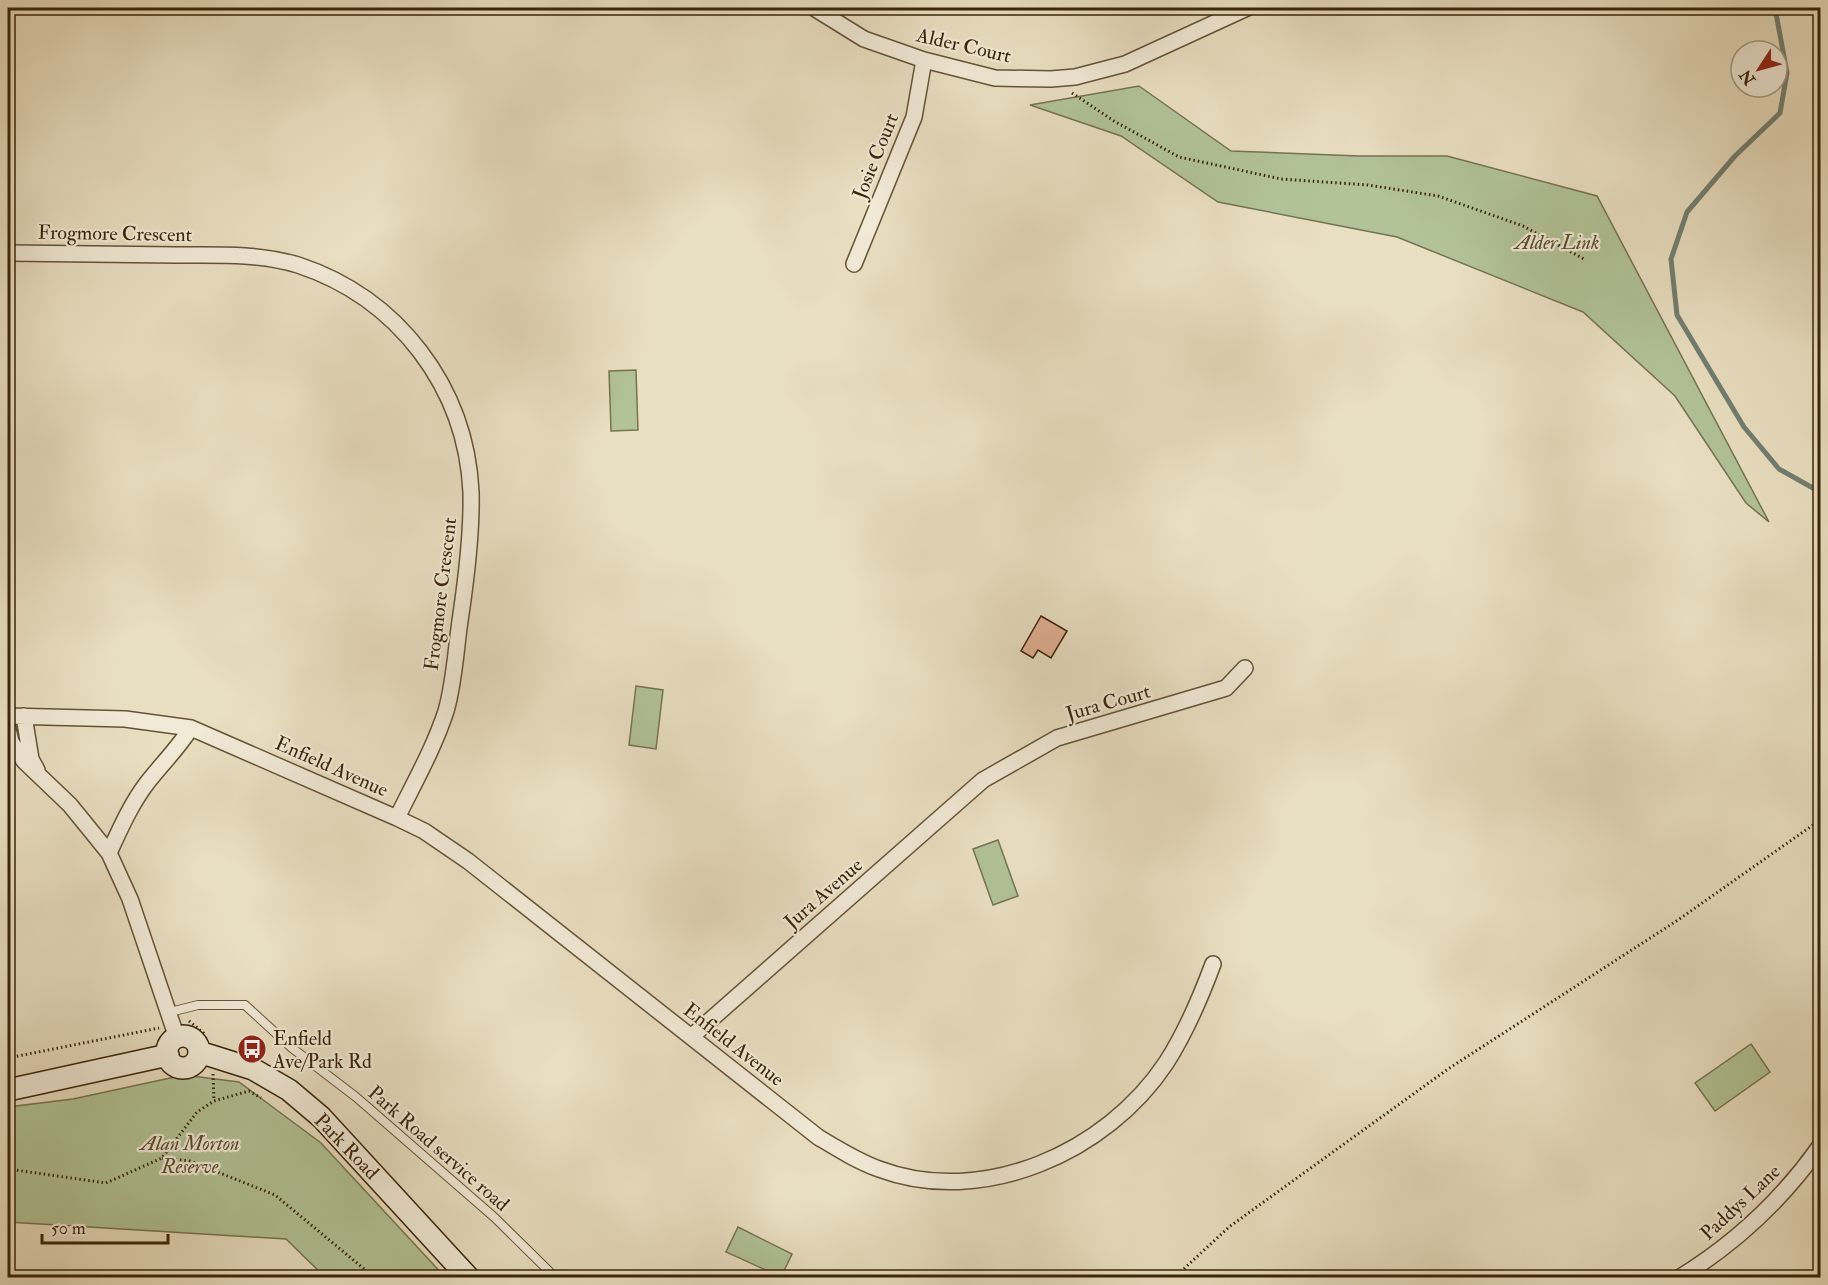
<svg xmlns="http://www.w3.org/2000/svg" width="1828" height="1285" viewBox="0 0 1828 1285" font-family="'IM FELL Double Pica',serif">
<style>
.green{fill:#b1c397;stroke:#767450;stroke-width:1.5}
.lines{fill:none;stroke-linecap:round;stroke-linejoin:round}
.stream{stroke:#727f71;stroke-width:5}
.building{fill:#e0b095;stroke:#3a2409;stroke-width:1.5}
.lane-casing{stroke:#665337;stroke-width:10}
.street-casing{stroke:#665337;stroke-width:18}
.secondary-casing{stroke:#3a2409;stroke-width:24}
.path{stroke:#3a2409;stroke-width:3;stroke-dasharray:1.5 3;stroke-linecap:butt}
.lane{stroke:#f1ead7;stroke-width:8}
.street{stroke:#f1ead7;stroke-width:15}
.secondary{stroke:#f1ead7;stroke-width:21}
.labels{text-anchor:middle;stroke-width:4.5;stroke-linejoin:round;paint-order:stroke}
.street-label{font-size:20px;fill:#3a2409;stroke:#f1ead7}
.park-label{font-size:20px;font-style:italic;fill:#584c2c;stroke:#f1ead7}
.poi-label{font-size:20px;fill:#3a2409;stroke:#f1ead7;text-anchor:start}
</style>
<rect width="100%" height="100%" fill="#e9dfc1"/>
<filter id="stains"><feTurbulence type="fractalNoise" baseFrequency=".00333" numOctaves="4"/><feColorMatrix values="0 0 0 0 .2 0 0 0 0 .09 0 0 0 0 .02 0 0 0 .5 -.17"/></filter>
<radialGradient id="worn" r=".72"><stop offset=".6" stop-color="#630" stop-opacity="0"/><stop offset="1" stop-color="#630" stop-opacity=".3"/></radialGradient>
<path class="green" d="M1139 86 1231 151 1359 156H1447L1597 196 1769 522 1746 503 1675 396 1583 312 1397 237 1218 202 1121 136 1030 105Z
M636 370 638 430 611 431 609 371Z
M636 686 663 690 656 749 629 745Z
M998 840 1018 896 993 905 973 849Z
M1751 1044 1770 1072 1715 1111 1695 1083Z
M184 1075 239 1082 321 1143 445 1277H325L286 1239 8 1222V1107L73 1099Z
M738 1227 792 1254 781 1277 726 1252Z"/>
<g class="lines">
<path class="stream" d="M1775 8 1787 73 1780 113 1735 156 1687 212 1671 259 1677 315 1744 427 1779 469 1820 492"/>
</g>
<path class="building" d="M1041 616 1067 631 1051 658 1038 650 1033 658 1021 651Z"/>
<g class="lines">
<g class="lane-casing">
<path id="lane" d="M170 1012 198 1005H245L292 1048 356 1097 494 1217 556 1278"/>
</g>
<g class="street-casing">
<path id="street" d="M814 8 864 39 924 60 995 78 1051 79 1075 77 1125 64 1247 8
M8 253C64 254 120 254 176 255 216 255 259 253 298 265 398 298 466 387 471 492 472 533 467 573 461 614 456 645 455 680 446 711 434 748 414 783 397 818
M854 264 914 117 924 60
M8 716 125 719 191 728 397 818 424 831 468 861 818 1137C838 1149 857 1161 879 1169 983 1208 1107 1152 1166 1063 1186 1032 1200 999 1213 964
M24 716 31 759 37 770
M8 729 11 742 24 761 70 805 109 853 130 899 177 1038
M109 853C120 829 131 804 147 783 162 764 178 748 191 728
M691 1037 983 780 1057 738 1226 688 1245 668
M1679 1278C1736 1243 1782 1200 1820 1146"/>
</g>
<g class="secondary-casing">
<path id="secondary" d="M167 1052a16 16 0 1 1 32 0a16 16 0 1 1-32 0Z
M199 1052 253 1069 289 1090 321 1117 469 1278
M8 1090 168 1055"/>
</g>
<path class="path" d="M1072 93 1114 121 1179 157 1281 179 1368 185 1438 196 1523 226 1584 259
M189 1021 206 1035
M8 1058 159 1028
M213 1074 214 1101
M162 1158 190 1161 275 1195 375 1278
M8 1169 106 1183 162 1158 197 1112 214 1101 249 1091 261 1098
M1174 1278 1229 1227 1448 1069 1678 920 1820 820"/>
<use href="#lane" class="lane"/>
<use href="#street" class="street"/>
<use href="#secondary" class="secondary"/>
</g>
<defs>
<g id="bus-disc" transform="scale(1.5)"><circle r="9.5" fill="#8f2418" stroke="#f1ead7"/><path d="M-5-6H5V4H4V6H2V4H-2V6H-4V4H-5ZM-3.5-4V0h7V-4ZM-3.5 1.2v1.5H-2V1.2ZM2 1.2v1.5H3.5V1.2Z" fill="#fff"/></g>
</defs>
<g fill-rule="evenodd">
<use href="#bus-disc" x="252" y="1049"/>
</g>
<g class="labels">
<g class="street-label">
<text transform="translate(964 45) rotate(13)" y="7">Alder Court</text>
<text transform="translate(875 156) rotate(-68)" y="7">Josie Court</text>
<text transform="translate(115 233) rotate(1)" y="7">Frogmore Crescent</text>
<text transform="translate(440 594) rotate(-83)" y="7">Frogmore Crescent</text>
<text transform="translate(1108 702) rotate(-16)" y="7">Jura Court</text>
<text transform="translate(332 766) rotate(24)" y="7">Enfield Avenue</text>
<text transform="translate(823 893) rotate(-41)" y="7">Jura Avenue</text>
<text transform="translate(734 1044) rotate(38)" y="7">Enfield Avenue</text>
<text transform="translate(347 1146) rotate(46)" y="7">Park Road</text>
<text transform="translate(439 1148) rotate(41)" y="7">Park Road service road</text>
<text transform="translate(1740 1202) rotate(-43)" y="7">Paddys Lane</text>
</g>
<g class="park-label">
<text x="1557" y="249">Alder Link</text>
<text x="190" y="1150">Alan Morton<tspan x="190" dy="23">Reserve</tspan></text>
</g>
<g class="poi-label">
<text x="273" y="1045">Enfield<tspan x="273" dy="23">Ave/Park Rd</tspan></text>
</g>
</g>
<rect width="1828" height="1285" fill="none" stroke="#e9dfc1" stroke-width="30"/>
<rect x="9" y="9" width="1810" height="1267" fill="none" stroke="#3a2409" stroke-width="3"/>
<rect x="15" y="15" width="1798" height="1255" fill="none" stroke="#3a2409" stroke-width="1.5"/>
<g transform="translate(1759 69) rotate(234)"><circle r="28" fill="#f1ead7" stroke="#a89b85" stroke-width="1.5"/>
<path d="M0-4.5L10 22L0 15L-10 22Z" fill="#8f2418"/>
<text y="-9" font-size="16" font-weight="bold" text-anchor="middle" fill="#3a2409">N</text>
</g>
<path d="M42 1234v9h126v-9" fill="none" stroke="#3a2409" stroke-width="3"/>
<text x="51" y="1234" font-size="18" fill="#3a2409" stroke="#f1ead7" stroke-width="4.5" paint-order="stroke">50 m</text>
<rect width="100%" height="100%" filter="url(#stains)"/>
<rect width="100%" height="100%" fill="url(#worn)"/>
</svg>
